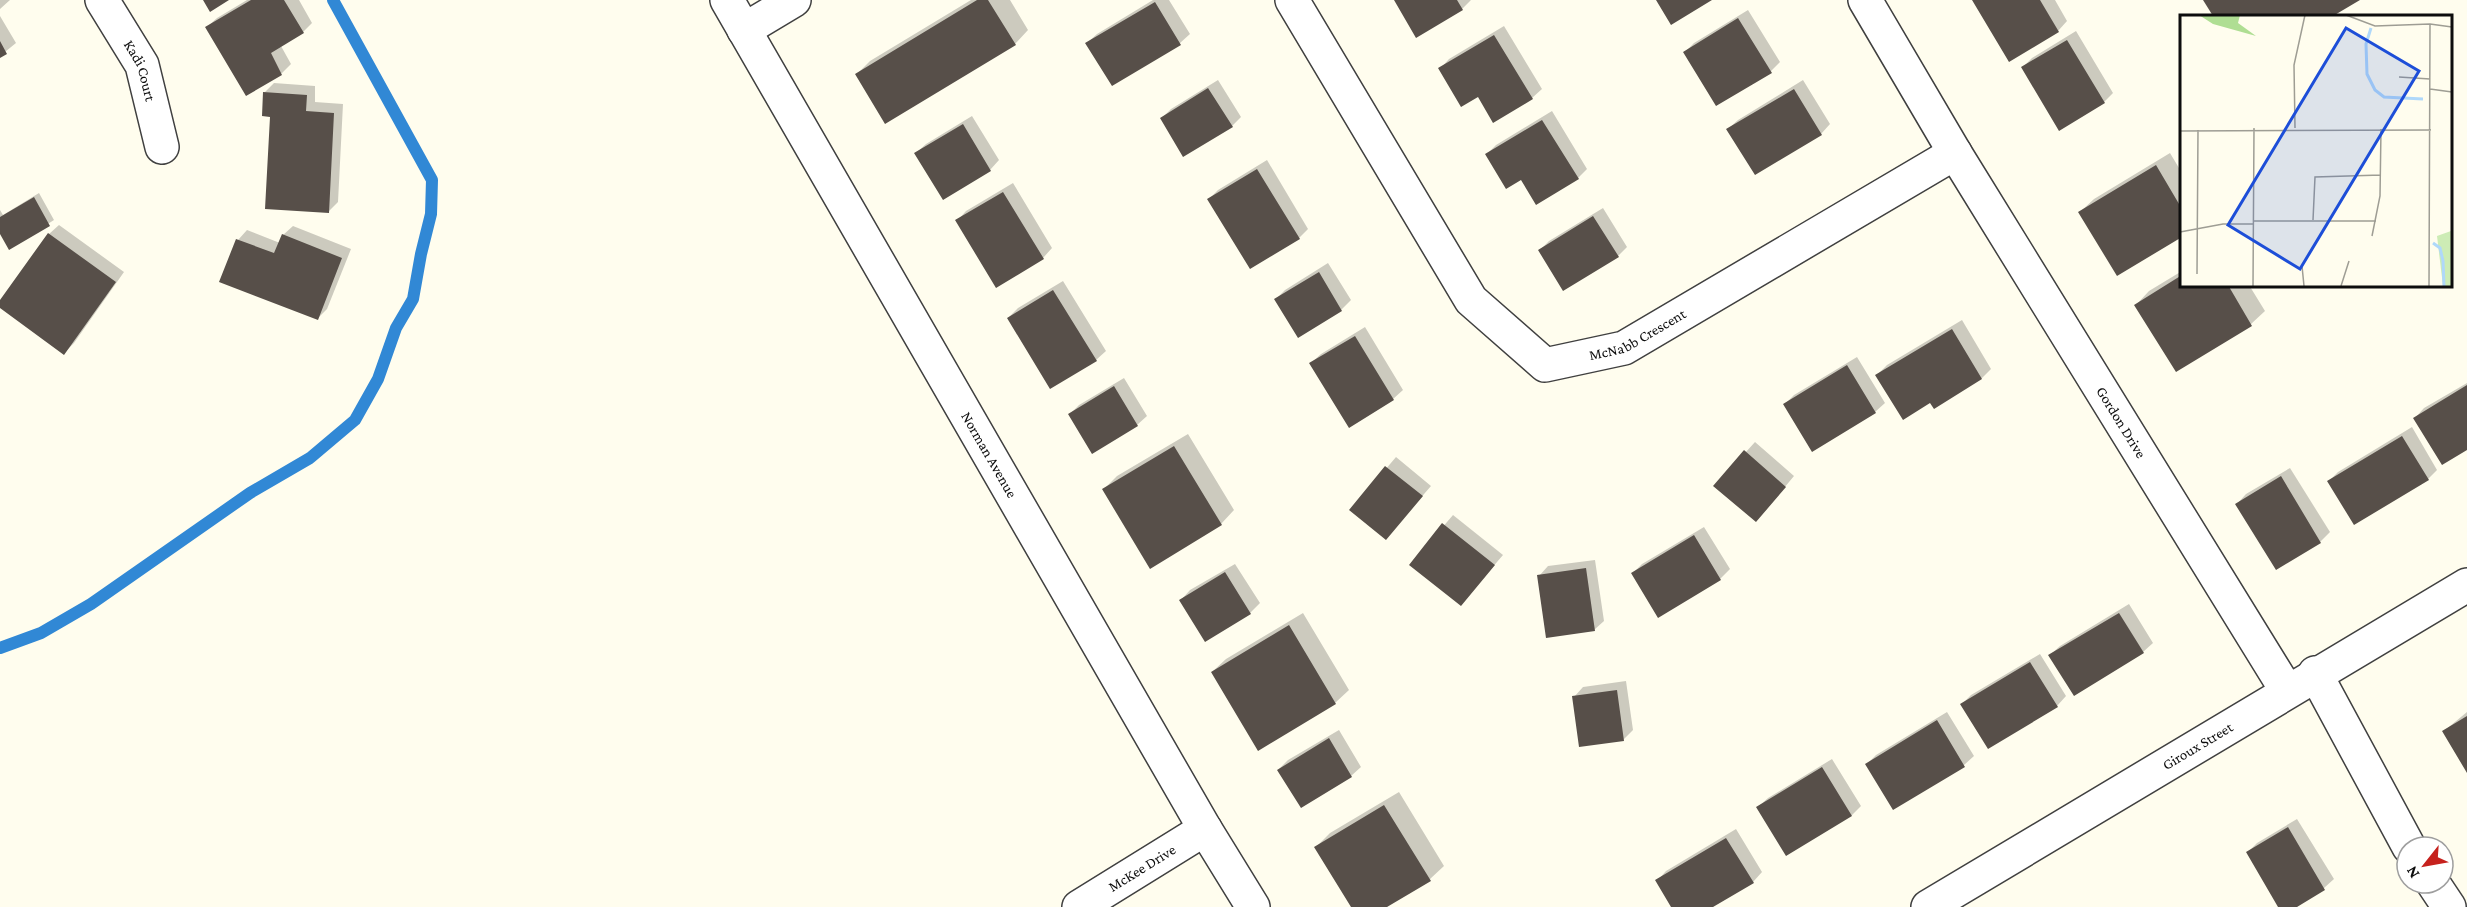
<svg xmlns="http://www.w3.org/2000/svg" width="2467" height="907" viewBox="0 0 2467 907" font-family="'Crimson Pro',serif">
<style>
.shadow{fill:#0003}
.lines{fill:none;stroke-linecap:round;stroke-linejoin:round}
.stream{stroke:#3188d5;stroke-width:12}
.building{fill:#574f49}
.minor-casing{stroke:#404040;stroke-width:36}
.minor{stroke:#fff;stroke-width:33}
.labels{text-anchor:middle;stroke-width:6;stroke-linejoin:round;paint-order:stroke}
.street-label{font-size:15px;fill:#0d0d0d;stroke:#fff}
.inset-river{fill:none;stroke:#afd8fa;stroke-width:3}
.inset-road{fill:none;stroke:#9e9d94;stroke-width:1.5}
.view{fill:#1d4ed8;fill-opacity:0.15;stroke:#1d4ed8;stroke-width:3}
.inset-edge{fill:none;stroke:#0d0d0d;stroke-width:3}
</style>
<rect width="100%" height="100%" fill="#fffdee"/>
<path class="shadow" d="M0 0H10L0 9Z
M247 0H299L312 23 303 32 281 46 291 64 282 73 246 94 207 27 217 18Z
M971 0H1010L1028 30 1015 44 857 74 870 61Z
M1153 0H1169L1190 34 1180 43 1113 84 1087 43 1097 34Z
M1396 0H1471L1462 9Z
M1974 0H2055L2067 21 2058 31Z
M2205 0H2357L2330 16H2215Z
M1748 10 1780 62 1771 71 1685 52 1694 43Z
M0 16 16 43 0 56Z
M1504 26 1542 89 1532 98 1494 121 1479 95 1440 69 1449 59Z
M2076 31 2113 93 2104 102 2023 67 2032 58Z
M1218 80 1241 117 1232 126 1162 118 1171 109Z
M1803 80 1830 124 1821 134 1728 129 1738 120Z
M274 83 315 86V102L343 104 338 202 329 211 272 115 264 93Z
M1552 111 1587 169 1578 178H1522L1487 154 1496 145Z
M972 116 999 160 990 170 916 153 926 144Z
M2170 153 2182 173V235L2080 212 2094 199Z
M1267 160 1308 229 1299 238 1209 199 1218 190Z
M1013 183 1052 248 1043 258 957 221 966 211Z
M39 193 54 220 10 248 0 231V210L3 215Z
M1603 208 1627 247 1618 256 1540 250 1549 241Z
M59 225 124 272 74 343 64 353 0 306V303L49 234Z
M293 226 351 249 327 309 317 319 238 240 247 230 280 243 283 235Z
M1328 263 1351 300 1341 310 1276 299 1285 290Z
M2182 271V285H2249L2265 311 2251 324 2176 370 2136 305 2149 291Z
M1063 281 1106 351 1096 360 1008 318 1018 308Z
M1962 320 1991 369 1982 378 1934 407 1931 401 1877 375 1887 365Z
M1365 327 1403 390 1393 399 1311 363 1321 354Z
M1857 357 1885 403 1875 412 1785 404 1794 395Z
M1124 378 1147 416 1137 425 1070 414 1079 405Z
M2467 383V448L2415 418 2424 408Z
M2412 427 2437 470 2428 479 2329 481 2338 472Z
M1188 434 1234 510 1221 524 1103 490 1117 476Z
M1755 442 1794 476 1765 511 1715 486Z
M1396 457 1431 486 1386 538 1351 510Z
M2290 468 2330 532 2320 542 2276 568 2237 504 2246 494Z
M1453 515 1503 555 1461 604 1411 564Z
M1704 527 1730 569 1720 579 1633 573 1642 564Z
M1595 560 1604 621 1594 630 1539 576 1548 566Z
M1235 564 1260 603 1250 613 1181 600 1190 590Z
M2129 604 2153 643 2143 652 2050 655 2060 646Z
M1303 613 1349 690 1335 703 1212 672 1226 659Z
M2040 654 2066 696 2057 706 1962 704 1971 695Z
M1626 681 1633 730 1623 740 1574 697 1583 687Z
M1947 712 1974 756 1964 765 1894 808 1867 764 1876 755Z
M2467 712V770L2444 731Z
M1339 730 1361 767 1351 776 1278 770 1288 760Z
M1832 759 1861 806 1852 815 1787 854 1758 807 1768 798Z
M1399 792 1444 866 1430 879 1384 907H1353L1316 847 1330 833Z
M2297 819 2334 879 2324 888 2294 907H2280L2247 853 2257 843Z
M1736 829 1762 872 1753 882 1710 907H1673L1657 881 1666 871Z"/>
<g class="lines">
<path class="stream" d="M0 648 41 633 91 604 250 493 310 458 355 420 378 379 396 328 413 299 421 254 431 214 432 180 333 0"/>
</g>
<path class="building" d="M203 0H229L210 12Z
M251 0H284L304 33 271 53 282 75 246 96 205 27Z
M977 0H988L1016 45 885 124 855 74Z
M1394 0H1457L1463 10 1416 38Z
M1656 0H1712L1671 25Z
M1972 0H2040L2059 32 2009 62Z
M2203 0H2360L2333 16H2213Z
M1155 2 1181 45 1112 86 1085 43Z
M1738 18 1772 73 1716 106 1683 52Z
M1494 35 1533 99 1493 123 1478 97 1461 107 1438 68Z
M2067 40 2105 103 2059 131 2021 67Z
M0 41 7 54 0 58Z
M1208 88 1233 127 1183 157 1160 118Z
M1794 89 1822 135 1755 175 1726 129Z
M263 92 307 95 306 111 334 113 329 213 265 209 270 117 262 116Z
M1542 120 1579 179 1536 205 1521 180 1506 189 1485 154Z
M963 124 991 171 943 200 914 153Z
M2156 165 2182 209V237L2117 276 2078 212Z
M1257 169 1300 239 1250 269 1207 199Z
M1003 192 1044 259 996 288 955 220Z
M34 197 50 226 9 250 0 234V217Z
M1593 216 1619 257 1563 291 1538 250Z
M48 233 116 282 64 355 0 308V300Z
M282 234 342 258 318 320 219 282 236 239 274 253Z
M1319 272 1342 311 1298 338 1274 299Z
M2182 275V285H2228L2252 326 2176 372 2134 305Z
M1053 290 1097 361 1050 389 1007 318Z
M1952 329 1982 379 1934 409 1930 403 1903 420 1875 375Z
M1355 336 1394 400 1349 428 1309 363Z
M1847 365 1876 413 1812 452 1783 404Z
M2467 385V450L2442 465 2413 418Z
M1114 386 1138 426 1092 454 1068 414Z
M2402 436 2429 480 2354 525 2327 481Z
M1174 446 1222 525 1150 569 1102 489Z
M1744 450 1786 487 1756 522 1713 486Z
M1385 466 1423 496 1386 540 1349 510Z
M2281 476 2321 543 2276 570 2235 504Z
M1442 523 1495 565 1461 606 1409 565Z
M1694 535 1721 580 1658 618 1631 573Z
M1586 568 1595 631 1546 638 1537 575Z
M1225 572 1251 614 1205 642 1179 600Z
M2119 613 2144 653 2074 696 2048 655Z
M1289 625 1336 704 1258 751 1211 672Z
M2030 662 2058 707 1988 749 1960 704Z
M1617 690 1624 741 1579 747 1572 696Z
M2467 716V773L2442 731Z
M1937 720 1965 767 1893 810 1865 764Z
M1329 738 1352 777 1301 808 1277 770Z
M1822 767 1852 816 1786 856 1756 807Z
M1384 805 1431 881 1387 907H1351L1314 847Z
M2288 827 2325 890 2297 907H2278L2246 852Z
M1726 838 1754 883 1713 907H1671L1655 880Z"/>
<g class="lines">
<g class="minor-casing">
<g id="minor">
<path id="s1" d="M102 0 142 65 162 147"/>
<path id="s2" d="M727 0 1205 829 1253 907"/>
<path id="s3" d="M1292 0 1471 300 1545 365 1624 348 1955 153"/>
<path id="s4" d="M1865 0 1955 153 2287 691"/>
<path d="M744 30 794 0"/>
<path d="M2315 673 2409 847"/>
<path d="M2433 883 2449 907"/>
<path id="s5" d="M1079 907 1205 829"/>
<path id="s6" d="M1928 907 2467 585"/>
</g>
</g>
<use href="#minor" class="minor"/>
</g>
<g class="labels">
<g class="street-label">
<text dy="5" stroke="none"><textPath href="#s1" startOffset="81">Kadi Court</textPath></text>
<text dy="5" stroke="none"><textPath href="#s3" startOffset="546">McNabb Crescent</textPath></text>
<text dy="5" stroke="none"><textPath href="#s4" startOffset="494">Gordon Drive</textPath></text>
<text dy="5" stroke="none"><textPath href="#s2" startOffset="525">Norman Avenue</textPath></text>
<text dy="5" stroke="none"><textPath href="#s6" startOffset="314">Giroux Street</textPath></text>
<text dy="5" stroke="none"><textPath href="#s5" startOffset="74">McKee Drive</textPath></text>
</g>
</g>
<g transform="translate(2180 15)">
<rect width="272" height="272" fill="#fffdee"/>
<path d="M271 216V271H263L257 221Z" fill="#cdecb5"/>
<path d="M19 0H60L58 8 76 21 33 9Z" fill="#afde93"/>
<path class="inset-river" d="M191 13 186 29 187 59 195 75 204 82 243 84M253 228 260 233 263 246 264 271"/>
<path class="inset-road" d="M166 0 195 11 250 9 272 12M219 62 250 64M250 74 272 77M115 113 114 50 125 0M0 116 251 115M133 205 135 162 201 160M74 206H196M0 217 43 209H74M192 221 200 181 201 114M122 251 124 271M17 259 18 115M73 271 74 113M161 271 169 246M249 271 250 9"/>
<path class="view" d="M166 13 239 56 120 254 48 210Z"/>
<rect width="272" height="272" class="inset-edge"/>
</g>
<g transform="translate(2425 865) rotate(239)"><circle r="28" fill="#ffffff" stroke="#9e9e9e" stroke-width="1.5"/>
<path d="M0-4.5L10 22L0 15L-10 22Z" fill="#c6211d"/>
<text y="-9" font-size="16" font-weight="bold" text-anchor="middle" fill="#0d0d0d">N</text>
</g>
</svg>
